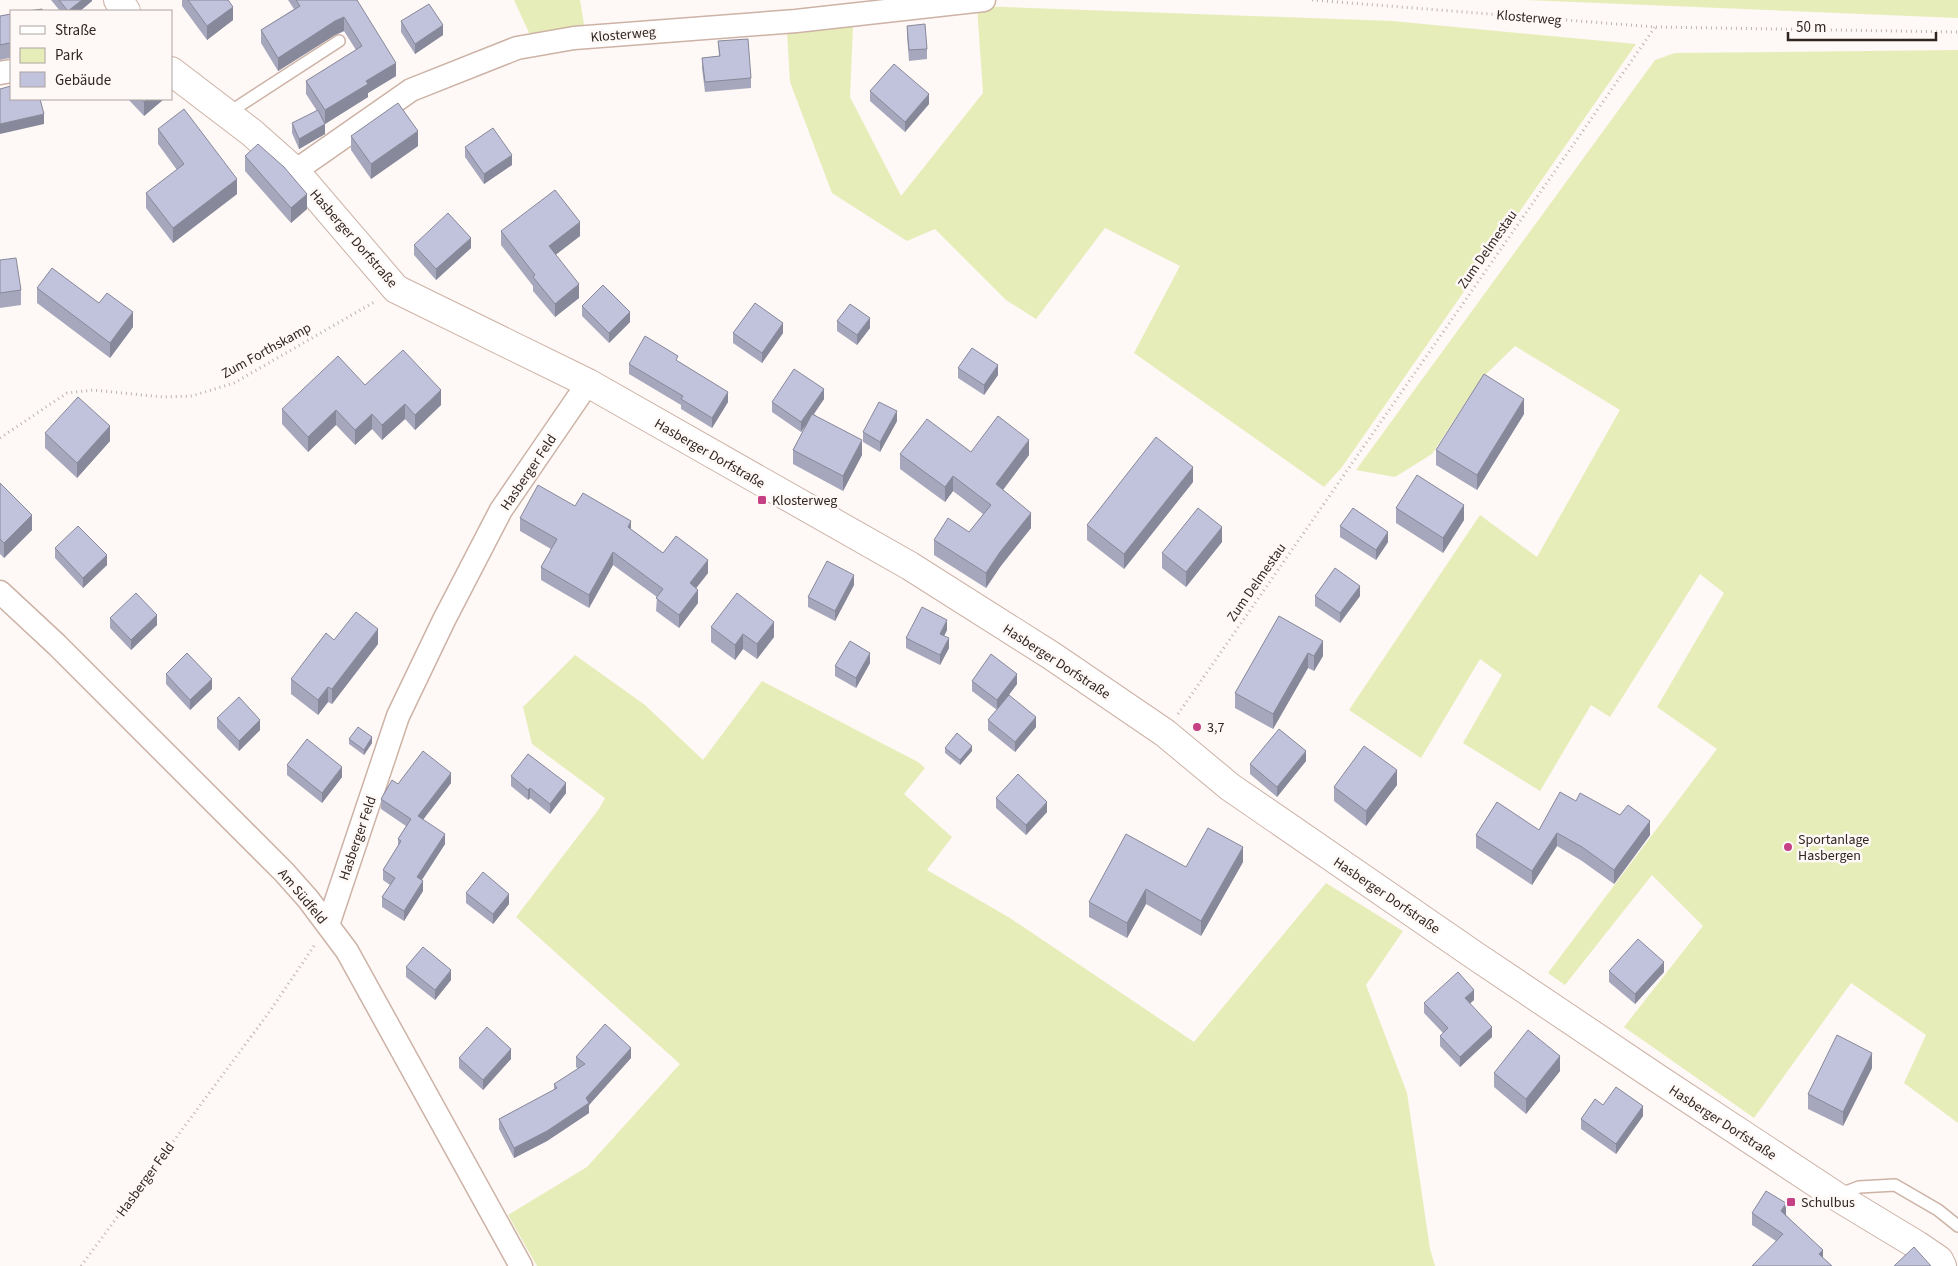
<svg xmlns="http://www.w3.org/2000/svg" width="1958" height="1266" viewBox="0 0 1958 1266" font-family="'Source Sans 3',sans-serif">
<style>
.green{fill:#e7edb8}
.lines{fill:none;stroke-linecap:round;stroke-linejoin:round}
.service-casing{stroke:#cdb2a6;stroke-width:14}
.minor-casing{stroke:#cdb2a6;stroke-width:25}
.tertiary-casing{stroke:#cdb2a6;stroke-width:30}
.path{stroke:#bbb4b1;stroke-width:3;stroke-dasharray:1 4;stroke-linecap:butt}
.service{stroke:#fff;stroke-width:11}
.minor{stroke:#fff;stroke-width:22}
.tertiary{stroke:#fff;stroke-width:28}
.wall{fill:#a6a7bc}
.shaded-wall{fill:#878899}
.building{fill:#c1c2db;stroke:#878899}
.poi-dot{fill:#c54084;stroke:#fef8f6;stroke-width:2}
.labels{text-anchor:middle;stroke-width:5;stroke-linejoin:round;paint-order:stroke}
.street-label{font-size:14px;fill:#302621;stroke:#fef8f6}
.poi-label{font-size:14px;fill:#302621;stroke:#fef8f6;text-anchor:start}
</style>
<rect width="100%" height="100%" fill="#fef8f6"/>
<path class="green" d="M514 0H580L584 25 531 37Z
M1526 0H1958V18Z
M977 6 1392 21 1636 44 1342 467 1324 487 1134 353 1180 266 1105 228 1036 319 1006 300 935 229 907 241 832 193 790 82 787 32 853 27 850 97 901 196 983 93Z
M1958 50V1123L1904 1083 1926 1035 1851 983 1754 1118 1624 1027 1703 926 1652 875 1565 985 1548 973 1717 749 1657 707 1724 593 1700 574 1610 717 1591 705 1540 791 1463 743 1502 675 1480 659 1421 758 1349 710 1480 515 1537 557 1620 410 1515 346 1480 380 1432 454 1395 477 1356 470 1655 60 1675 53Z
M575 655 645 705 703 760 762 681 918 762 925 768 904 794 952 837 927 870 1010 918 1194 1042 1326 883 1403 931 1366 985 1407 1093 1430 1249 1435 1266H537L508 1215 587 1167 680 1064 516 917 599 809 605 798 532 744 523 707Z"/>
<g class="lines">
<g class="service-casing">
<path id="service" d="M228 113 339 41
M1838 1195 1859 1187 1895 1185 1938 1210 1958 1226"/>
</g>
<g class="minor-casing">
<path id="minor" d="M0 73 11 71
M295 171 411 90 517 48 574 38 796 21 984 0
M0 592 57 645 284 872 308 899 347 951 521 1266
M328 925 398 716 444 620 501 510 588 383"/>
</g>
<g class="tertiary-casing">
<path id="tertiary" d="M118 0 126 11
M171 71 251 132 295 171 396 289 588 383 910 566 1052 656 1165 733 1230 787 1477 957 1660 1080 1836 1196 1917 1245 1939 1260 1942 1266"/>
</g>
<path class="path" d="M1312 0 1655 27 1958 32
M0 438 67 393 93 390 163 397 192 396 234 383 376 301
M1178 714 1655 27
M81 1266 270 1011 316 943"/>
<use href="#service" class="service"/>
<use href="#minor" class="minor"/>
<use href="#tertiary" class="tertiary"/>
</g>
<path class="wall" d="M51 0H92V1L80 11H60Z
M182 0H228L233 20 207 40 182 6Z
M288 0H357L396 76 368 93V97L325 124 324 122 325 134 299 149 292 133V123L317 111 306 94V81L356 50 344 31 335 35 278 71 261 43V30L294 9Z
M11 14V59L9 58 0 60V16Z
M401 21 443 35 415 54 401 32Z
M907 26 927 49V59L909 61 907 36Z
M718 41 751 78V88L705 92 702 68V58L719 56Z
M870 91 929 104 905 132 870 101Z
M128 99H164L144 116Z
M158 129 237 194 173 243 146 208V193L177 170 158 144Z
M351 136 418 146 371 179 351 150Z
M465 147 512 165 484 184 465 157Z
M245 156 307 209 291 223 245 171Z
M501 231 580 236 555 255 579 298 555 317 533 291V286L501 245Z
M414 245 471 248 436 280 414 255Z
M0 260 21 290V305L0 308Z
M37 288 99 303 133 327 110 358 37 303Z
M582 306 630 322 609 343 582 316Z
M837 321 870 328 857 345 837 331Z
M733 333H783L762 363 733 343Z
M678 361 728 402 712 428 681 409V405L629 374V364Z
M958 368 998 375 984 395 958 378Z
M365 385 441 405 415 430 405 419 382 440 372 429 355 445 336 425 308 452 282 424V409Z
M824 399 814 414 862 455 843 491 793 464V450L807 423 801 432 772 412V402Z
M1524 414 1477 490 1436 465V450Z
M897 421 880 452 863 442V432Z
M45 433 110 441 77 478 45 448Z
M971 452 1029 455 1003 490 1031 528 1000 567 986 588 934 555V540L969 532 983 514 953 491 945 502 900 469V454Z
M1193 482 1124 569 1087 540V525Z
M0 483 32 530 4 558 0 554Z
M575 506 631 529 663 553 708 573 696 588 698 603 679 628 656 611 657 597 613 565 589 608 541 580V567L551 549 520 531V518Z
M1396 508 1464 520 1443 553 1396 523Z
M1340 526 1388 542 1376 560 1340 537Z
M1222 542 1186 587 1162 568V553Z
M55 548 107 565 83 588 55 558Z
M854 585 835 621 808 607V597Z
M1315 596H1360L1340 623 1315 606Z
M1279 616 1323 656 1314 671 1308 668 1273 729 1235 708V693Z
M110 618 157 625 131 650 110 628Z
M711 627 774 637 757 659 743 649 735 660 711 642Z
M947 630 944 636 949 648 940 665 906 648V638Z
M334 640 378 644 332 704 328 702 318 715 291 694V679Z
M870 663 856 688 835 676V666Z
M166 674 212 689 190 710 166 684Z
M972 681 1017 684 1009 695 1036 727 1015 752 988 730V720L997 710 972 691Z
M217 718 260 730 239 751 217 728Z
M349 739 372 743 364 755 349 744Z
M945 748 972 751 960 765 945 753Z
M1306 761 1277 797 1250 774V764Z
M287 765 342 777 322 803 287 775Z
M511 776 566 793 550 814 530 798 528 800 511 786Z
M451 783 423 820 445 844 422 880 423 891 404 921 382 907V897L390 885 383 880V870L398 846V839L406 826 381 809V799L398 784Z
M1397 785 1366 826 1334 801V787Z
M996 798 1047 812 1026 835 996 808Z
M1576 801 1650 835 1614 884 1582 861 1557 846 1532 885 1476 848V835L1539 830Z
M1243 862 1201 936 1146 904 1127 938 1089 917V902L1186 867Z
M466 893 509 904 493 924 466 903Z
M406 967 451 980 435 1000 406 977Z
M1609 971 1664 972 1635 1004 1609 982Z
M1474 1000 1470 1003 1492 1037 1460 1067 1440 1046V1036L1443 1033 1424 1013V1003Z
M576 1057 631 1058 589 1105V1113L547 1141 514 1158 499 1129V1119L554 1090V1084L578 1069 576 1067Z
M459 1058 511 1059 483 1090 459 1068Z
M1872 1068 1843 1126 1808 1109V1094Z
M1560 1071 1526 1114 1494 1087V1073Z
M1603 1105 1643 1116 1616 1154 1581 1129V1119Z
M1752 1213 1786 1215 1823 1258 1776 1241 1752 1225Z"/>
<path class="shaded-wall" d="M82 0H92V1L80 11H68Z
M233 7V20L207 40V26Z
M344 17V31L335 35 278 71V58L335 21Z
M443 25V35L415 54V44Z
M396 63V76L368 93V97L325 124V110L366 81Z
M929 94V104L905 132V122Z
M147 99H164L144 116V102Z
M44 114V124L0 134V124Z
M325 124V134L299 149V139Z
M418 131V146L371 179V164Z
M512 155V165L484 184V174Z
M237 179V194L173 243V228Z
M307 194V209L291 223V208Z
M580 222V236L549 260V246Z
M471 238V248L436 280V269Z
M579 284V298L555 317V304Z
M133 312V327L110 358V343Z
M630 312V322L609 343V333Z
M870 318V328L857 345V335Z
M783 323V333L762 363V353Z
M998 365V375L984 395V385Z
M824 389V399L801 432V422Z
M441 390V405L415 430V415Z
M728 392V402L712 428V418Z
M1524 399V414L1477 490V475Z
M405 404V419L382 440V425Z
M336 410V425L308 452V437Z
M897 411V421L880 452V442Z
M372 414V429L355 445V430Z
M110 426V441L77 478V463Z
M862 440V455L843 491V476Z
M1029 440V455L996 499V484Z
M1193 467V482L1124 569V554Z
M953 476V491L945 502V487Z
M1464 505V520L1443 553V538Z
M1031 513V528L1000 567 986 588V573L1000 552Z
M32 515V530L4 558V543Z
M631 521V534L628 527Z
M1222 527V542L1186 587V572Z
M1388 532V542L1376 560V550Z
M613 552V565L589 608V595Z
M107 555V565L83 588V578Z
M708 560V573L690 596V583Z
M854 575V585L835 621V611Z
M1360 586V596L1340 623V613Z
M698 590V603L679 628V615Z
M157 615V625L131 650V640Z
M947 620V630L940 644V634Z
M774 622V637L757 659V644Z
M378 629V644L332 704V689Z
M743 634V649L735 660V645Z
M949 638V648L940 665V655Z
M1323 641V656L1314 671V656Z
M870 653V663L856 688V678Z
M1308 653V668L1273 729V714Z
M1017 674V684L997 710V700Z
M212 679V689L190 710V700Z
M328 687V702L318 715V700Z
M1036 717V727L1015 752V742Z
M260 720V730L239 751V741Z
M372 737V743L364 755V750Z
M972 746V751L960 765V760Z
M1306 751V761L1277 797V787Z
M342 767V777L322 803V793Z
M1397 770V785L1366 826V811Z
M451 773V783L418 826V816Z
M566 783V793L550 814V804Z
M530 788V798L528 800V790Z
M1047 802V812L1026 835V825Z
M1650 821V835L1614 884V870Z
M1557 833V846L1532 885V871Z
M445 834V844L417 887V877Z
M1243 847V862L1201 936V921Z
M423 881V891L404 921V911Z
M1146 889V904L1127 938V923Z
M509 894V904L493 924V914Z
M1664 962V972L1635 1004V994Z
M451 970V980L435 1000V990Z
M1474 990V1000L1465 1008V998Z
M1492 1027V1037L1460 1067V1057Z
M631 1048V1058L589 1105V1113L547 1141 514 1158V1148L586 1098Z
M511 1049V1059L483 1090V1080Z
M1872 1053V1068L1843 1126V1112Z
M1560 1056V1071L1526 1114V1099Z
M1643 1106V1116L1616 1154V1144Z
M1786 1203V1216L1781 1211Z
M1823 1250V1262L1819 1254Z"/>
<path class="building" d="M59 0H82L68 11Z
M188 0H228L233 7 207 26Z
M296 0H357L396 63 366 81 368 84 325 110 306 81 362 46 344 17 335 21 278 58 261 30 300 6Z
M429 4 443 25 415 44 401 21Z
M42 9V11H28Z
M11 14V44L9 43 0 45V16Z
M925 24 927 49 909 50 907 26Z
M748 39 751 78 705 82 702 58 720 56 718 41Z
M894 64 929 94 905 122 870 91Z
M11 86V99H40L44 114 0 124V89Z
M141 99H147L144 102Z
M398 103 418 131 371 164 351 136Z
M184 109 237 179 173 228 146 193 184 164 158 129Z
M318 110 325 124 299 139 292 123Z
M493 128 512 155 484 174 465 147Z
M258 144 284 167 307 194 291 208 245 156Z
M555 190 580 222 549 246 579 284 555 304 533 277 535 275 501 231Z
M448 213 471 238 436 269 414 245Z
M16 258 21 290 0 293V260Z
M52 268 99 303 107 293 133 312 110 343 37 288Z
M603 285 630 312 609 333 582 306Z
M755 303 783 323 762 353 733 333Z
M850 304 870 318 857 335 837 321Z
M645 336 678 356 676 360 728 392 712 418 681 399 683 396 629 364Z
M972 348 998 365 984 385 958 368Z
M403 350 441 390 415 415 405 404 382 425 372 414 355 430 336 410 308 437 282 409 338 356 365 385Z
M794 369 824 389 801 422 772 402Z
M1484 374 1524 399 1477 475 1436 450Z
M78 397 110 426 77 463 45 433Z
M879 402 897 411 880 442 863 432Z
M812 414 862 440 843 476 793 450Z
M998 416 1029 440 996 484 1031 513 1000 552 986 573 934 540 948 518 969 532 991 505 953 476 945 487 900 454 927 419 971 452Z
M1156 437 1193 467 1124 554 1087 525Z
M1417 475 1464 505 1443 538 1396 508Z
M0 483 32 515 4 543 0 539Z
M538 485 575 506 583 493 631 521 628 527 663 553 676 536 708 560 690 583 698 590 679 615 656 598 663 589 613 552 589 595 541 567 557 539 520 518Z
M1198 508 1222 527 1186 572 1162 553Z
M1353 508 1388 532 1376 550 1340 526Z
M78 526 107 555 83 578 55 548Z
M827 561 854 575 835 611 808 597Z
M1335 568 1360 586 1340 613 1315 596Z
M136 593 157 615 131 640 110 618Z
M737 593 774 622 757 644 743 634 735 645 711 627Z
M922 607 947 620 940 634 949 638 940 655 906 638Z
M356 612 378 629 332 689 328 687 318 700 291 679 326 633 334 640Z
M1279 616 1323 641 1314 656 1308 653 1273 714 1235 693Z
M850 641 870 653 856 678 835 666Z
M187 653 212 679 190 700 166 674Z
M991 654 1017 674 997 700 972 681Z
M1009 695 1036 717 1015 742 988 720Z
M239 697 260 720 239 741 217 718Z
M358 727 372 737 364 750 349 739Z
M1279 729 1306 751 1277 787 1250 764Z
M957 733 972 746 960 760 945 748Z
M307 739 342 767 322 793 287 765Z
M1364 746 1397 770 1366 811 1334 787Z
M423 751 451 773 418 816 445 834 417 877 423 881 404 911 382 897 395 878 383 870 401 841 398 839 411 819 381 799 392 780 398 784Z
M528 754 566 783 550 804 530 788 528 790 511 776Z
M1018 774 1047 802 1026 825 996 798Z
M1560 792 1576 801 1580 793 1620 815 1628 805 1650 821 1614 870 1582 847 1557 833 1532 871 1476 835 1497 802 1539 830Z
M1208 828 1243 847 1201 921 1146 889 1127 923 1089 902 1126 834 1186 867Z
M483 872 509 894 493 914 466 893Z
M1638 939 1664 962 1635 994 1609 971Z
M423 947 451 970 435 990 406 967Z
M1458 972 1474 990 1465 998 1492 1027 1460 1057 1440 1036 1448 1028 1424 1003Z
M605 1024 631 1048 586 1098 589 1103 547 1131 514 1148 499 1119 557 1088 554 1084 585 1064 576 1057Z
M487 1027 511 1049 483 1080 459 1058Z
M1528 1030 1560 1056 1526 1099 1494 1073Z
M1837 1035 1872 1053 1843 1112 1808 1094Z
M1616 1087 1643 1106 1616 1144 1581 1119 1595 1099 1603 1105Z
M1766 1191 1786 1203 1781 1211 1823 1250 1819 1254 1832 1266H1752L1783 1234 1752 1213Z
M1914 1247 1931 1266H1894Z"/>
<g class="poi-dot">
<rect x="757" y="495" width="10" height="10" rx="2.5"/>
<circle cx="1197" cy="727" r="5"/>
<circle cx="1788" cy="847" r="5"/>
<rect x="1786" y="1197" width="10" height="10" rx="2.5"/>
</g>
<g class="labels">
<g class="street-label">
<text transform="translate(1529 17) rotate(5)" y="5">Klosterweg</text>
<text transform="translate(623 34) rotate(-5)" y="5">Klosterweg</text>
<text transform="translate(354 238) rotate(49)" y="5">Hasberger Dorfstraße</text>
<text transform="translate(1487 249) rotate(-55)" y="5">Zum Delmestau</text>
<text transform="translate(266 350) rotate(-29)" y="5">Zum Forthskamp</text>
<text transform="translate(710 453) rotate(30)" y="5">Hasberger Dorfstraße</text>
<text transform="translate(528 472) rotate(-56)" y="5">Hasberger Feld</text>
<text transform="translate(1256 582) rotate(-55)" y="5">Zum Delmestau</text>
<text transform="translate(1057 661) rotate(33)" y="5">Hasberger Dorfstraße</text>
<text transform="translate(357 838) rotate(-71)" y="5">Hasberger Feld</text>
<text transform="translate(1387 895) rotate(34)" y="5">Hasberger Dorfstraße</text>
<text transform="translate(303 896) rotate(50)" y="5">Am Südfeld</text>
<text transform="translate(1723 1122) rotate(33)" y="5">Hasberger Dorfstraße</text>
<text transform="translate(145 1179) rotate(-54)" y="5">Hasberger Feld</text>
</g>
<g class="poi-label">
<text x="772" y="505">Klosterweg</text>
<text x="1207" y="732">3,7</text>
<text x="1798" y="844">Sportanlage<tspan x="1798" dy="16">Hasbergen</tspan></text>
<text x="1801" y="1207">Schulbus</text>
</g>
</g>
<rect x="10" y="10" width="162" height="90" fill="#fef8f6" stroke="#aca4a1"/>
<rect x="20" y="26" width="25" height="8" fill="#ffffff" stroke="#aca4a1"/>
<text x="55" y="35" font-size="15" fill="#302621">Straße</text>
<rect x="20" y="48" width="25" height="15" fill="#e7edb8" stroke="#aca4a1"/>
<text x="55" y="60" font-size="15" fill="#302621">Park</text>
<rect x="20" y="72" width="25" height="15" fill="#c1c2db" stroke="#aca4a1"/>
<text x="55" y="85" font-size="15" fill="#302621">Gebäude</text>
<path d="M1788 32v8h148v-8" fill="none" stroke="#302621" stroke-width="2.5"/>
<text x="1796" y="32" font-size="15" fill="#302621" stroke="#fef8f6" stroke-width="4" paint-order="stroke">50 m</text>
</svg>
